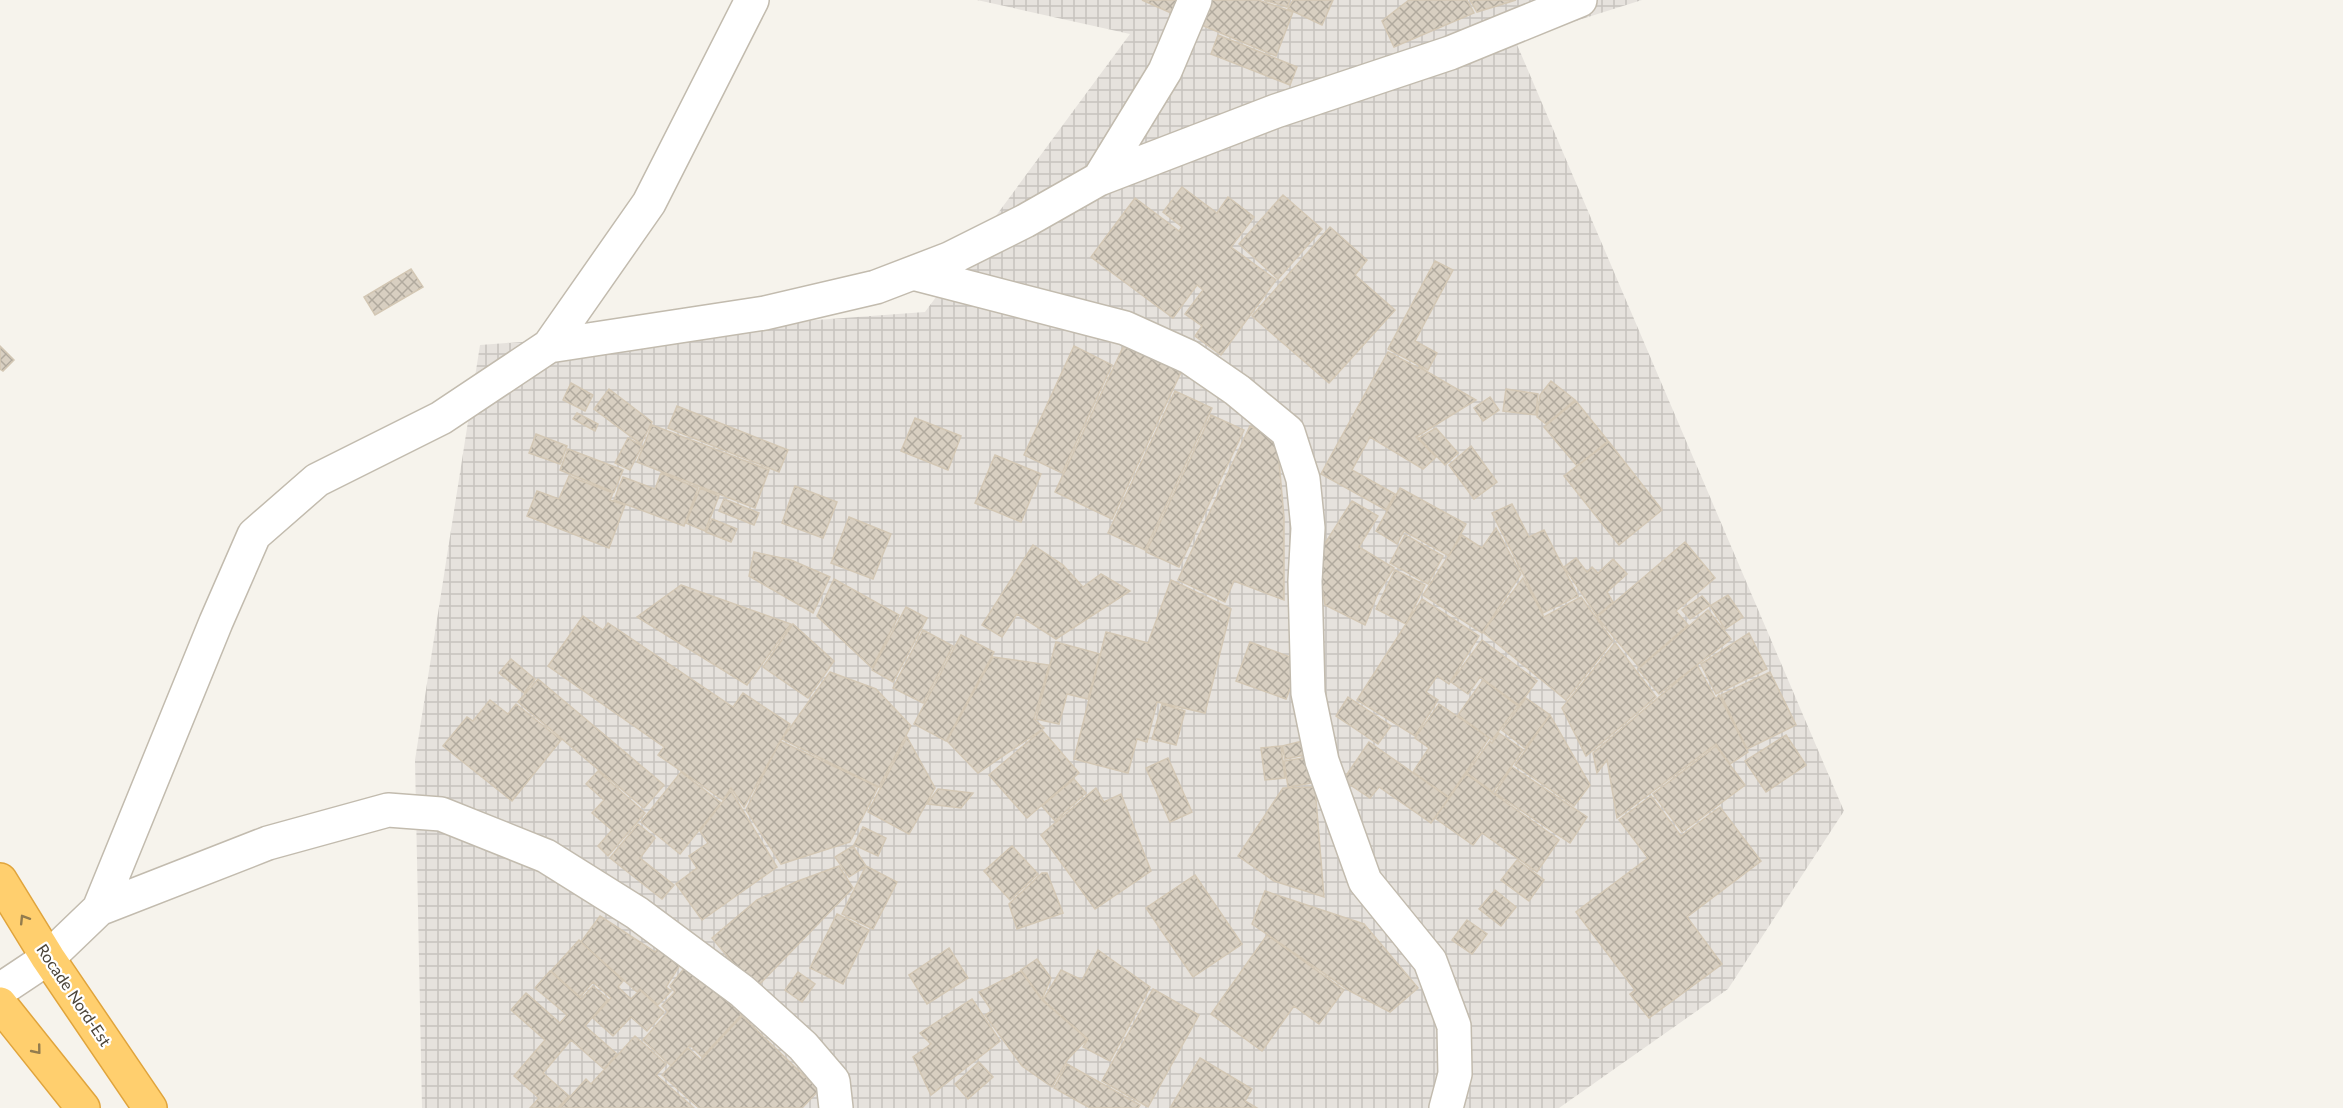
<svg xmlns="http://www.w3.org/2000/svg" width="2343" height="1108" viewBox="0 0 2343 1108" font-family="Lato,sans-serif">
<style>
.industrial{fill:url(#industrial-grid)}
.building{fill:url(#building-cross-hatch);stroke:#d3c7b4;stroke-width:1.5}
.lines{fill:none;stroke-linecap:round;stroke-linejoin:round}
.minor-casing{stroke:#c2bbae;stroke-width:36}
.highway-casing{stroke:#e0a43c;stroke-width:36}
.minor{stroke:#fff;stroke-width:33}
.highway{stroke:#ffcf6e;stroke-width:33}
.oneway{stroke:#937c4e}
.labels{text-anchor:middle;stroke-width:4.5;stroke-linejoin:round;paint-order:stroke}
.street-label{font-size:16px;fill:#4b4439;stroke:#fff}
</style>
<defs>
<pattern id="industrial-grid" width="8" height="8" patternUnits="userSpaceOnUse" patternTransform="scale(1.5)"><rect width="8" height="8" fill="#e6e2dd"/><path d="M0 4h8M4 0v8" fill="none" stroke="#c7c3be"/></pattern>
<pattern id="building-cross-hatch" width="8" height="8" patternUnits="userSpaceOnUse" patternTransform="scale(1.5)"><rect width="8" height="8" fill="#d8cfc1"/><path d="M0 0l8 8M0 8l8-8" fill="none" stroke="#b1aa9e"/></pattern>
</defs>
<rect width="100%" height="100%" fill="#f6f3ec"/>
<path class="industrial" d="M977 0H1642L1515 40 1844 811 1728 989 1559 1108H422L415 760 480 345 925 312 1130 34Z"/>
<path class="building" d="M1142 0H1188L1180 17Z
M1201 0H1258L1293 12 1276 56 1192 21Z
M1264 0H1290L1287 7Z
M1293 0H1333L1322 25 1288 9Z
M1409 0H1467L1474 13 1394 47 1382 21Z
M1470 0H1516L1477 12Z
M1218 35 1297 67 1290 85 1211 54Z
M1182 187 1217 213 1228 197 1254 217 1231 247 1276 280 1221 355 1195 336 1202 326 1185 314 1203 290 1197 285 1173 318 1091 257 1135 198 1179 231 1182 227 1163 212Z
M1283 195 1322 229 1278 279 1239 244Z
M1330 227 1367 260 1355 275 1395 310 1329 383 1252 316Z
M1435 261 1453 270 1415 341 1437 353 1428 370 1388 349Z
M411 269 423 287 375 315 364 297Z
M1125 343 1182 370 1112 519 1055 492Z
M0 346 14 360 3 371 0 369Z
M1074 346 1112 365 1062 473 1024 455Z
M1388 352 1418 368 1419 367 1476 400 1416 437 1436 457 1423 469 1370 437 1352 470 1395 494 1386 510 1321 474Z
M1551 381 1575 400 1546 424 1537 417 1540 395Z
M571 383 593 395 585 411 563 400Z
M609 389 652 422 641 444 594 409Z
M1506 389 1538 394 1536 415 1503 411Z
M1175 391 1212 408 1145 550 1108 533Z
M1490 397 1499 410 1483 421 1474 408Z
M1576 401 1608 441 1577 466 1544 427Z
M677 406 788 450 779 472 668 428Z
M577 413 598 424 595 431 573 419Z
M1211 415 1244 430 1179 567 1146 552Z
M915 418 961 436 948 470 901 451Z
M652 425 769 470 755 508 637 462Z
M1250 426 1277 439 1284 517V600L1234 581 1225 602 1178 580Z
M1436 428 1458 453 1445 465 1419 438Z
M536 434 567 446 560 464 529 453Z
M628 438 642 446 630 470 615 463Z
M1609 442 1662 510 1619 545 1564 476Z
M1471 446 1497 482 1474 499 1449 465Z
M568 449 623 470 614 492 560 470Z
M995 455 1041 474 1021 522 975 503Z
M661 473 698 488 684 526 614 500 623 477 655 489Z
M569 476 613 493 610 500 625 505 609 548 527 516 537 491 559 499Z
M795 486 837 502 823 538 782 523Z
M700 488 719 496 705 531 686 523Z
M1400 488 1466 524 1449 556 1404 531 1397 544 1376 531Z
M724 499 759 513 754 525 719 511Z
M1352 501 1378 516 1359 547 1394 568 1378 593 1365 625 1325 605 1317 556Z
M1512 504 1529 537 1544 530 1578 596 1543 613 1492 513Z
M849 517 891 534 873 579 831 563Z
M712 519 737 529 731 542 706 532Z
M1496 528 1521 574 1482 633 1423 595 1462 535 1482 548Z
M1405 535 1443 556 1428 584 1390 563Z
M1685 542 1715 578 1676 611 1688 625 1639 667 1597 617Z
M1033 545 1063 565 1083 587 1101 574 1130 591 1056 639 1017 614 1002 637 982 625Z
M754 552 791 560 830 577 813 613 749 576Z
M1576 558 1587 572 1592 567 1598 573 1613 559 1627 574 1607 592 1613 602 1597 616 1564 567Z
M1395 570 1425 585 1406 624 1376 609Z
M1523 578 1544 617 1581 597 1613 641 1566 700 1483 632Z
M834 579 899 615 872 668 817 616Z
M1171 580 1231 609 1205 713 1157 702 1147 742 1137 739 1128 773 1074 759 1106 632 1148 643Z
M681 585 791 624 747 685 637 617Z
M1728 595 1743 617 1725 629 1710 606Z
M1702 596 1710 605 1690 619 1682 610Z
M1422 599 1479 636 1449 684 1437 676 1426 692 1438 700 1415 736 1357 700Z
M906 607 927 618 893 682 872 670Z
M1708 610 1731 639 1659 694 1638 669Z
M583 616 603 630 608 623 733 707 743 693 790 724 744 807 731 788 723 800 658 755 664 747 548 666Z
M793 624 834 661 808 698 763 667Z
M923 630 953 646 923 703 893 688Z
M1749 633 1767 669 1716 694 1701 664Z
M961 635 994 652 946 741 914 724Z
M1482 640 1537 681 1519 705 1480 677 1468 694 1451 682Z
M1056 642 1100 654 1088 699 1067 694 1059 724 1036 719Z
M1250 642 1301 661 1286 699 1236 681Z
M1615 643 1656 697 1586 756 1562 708Z
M993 657 1049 665 1034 719 1044 728 978 773 947 741Z
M511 659 535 679 524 693 499 673Z
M1697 665 1716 699 1719 695 1748 752 1730 764 1716 744 1617 818 1607 760 1597 773 1593 753Z
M830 672 876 689 911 726 879 787 782 739Z
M1770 672 1796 725 1747 749 1721 695Z
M538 679 664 785 644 808 518 702Z
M1483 680 1518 706 1492 740 1458 715Z
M1348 697 1391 726 1378 744 1336 716Z
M1526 698 1550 715 1525 748 1502 730Z
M490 700 508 714 516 704 561 740 512 801 443 746 467 717 473 721Z
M1162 704 1185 711 1176 745 1152 739Z
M1439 704 1489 738 1449 797 1413 772 1429 748 1415 738Z
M1550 715 1590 785 1574 806 1515 765Z
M1042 730 1079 773 1027 818 989 775Z
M1499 733 1523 750 1493 792 1467 773 1490 741 1492 743Z
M1786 735 1806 765 1766 792 1745 761Z
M907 737 935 788 909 834 868 812Z
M1307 740 1310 754 1285 759 1282 746Z
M780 741 878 787 850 842 781 864 746 810Z
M1369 742 1449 798 1431 823 1379 787 1370 798 1343 780Z
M1281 746 1285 778 1265 780 1261 748Z
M1716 746 1745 785 1682 832 1653 794Z
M1309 757 1313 783 1288 787 1284 761Z
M1168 758 1192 812 1170 822 1146 768Z
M1512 767 1587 817 1570 843 1495 793Z
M598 771 645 813 608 856 598 846 612 830 592 813 604 800 586 784Z
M681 772 721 803 680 854 641 822Z
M1466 774 1559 840 1537 872 1482 833 1473 845 1435 818Z
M1074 779 1086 793 1055 821 1042 806Z
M1315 787 1324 897 1274 881 1238 856 1283 788Z
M1096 788 1104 802 1121 794 1151 871 1095 909 1041 835Z
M938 789 973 793 961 808 927 804Z
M731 791 777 867 702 920 676 884 697 868 689 856 708 843 700 831Z
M1651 796 1681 836 1720 807 1761 861 1687 917 1722 964 1649 1018 1630 994 1635 990 1576 912 1648 858 1619 820Z
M638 824 655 838 640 858 674 885 662 899 610 858Z
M863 827 886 838 878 856 854 845Z
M853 846 866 866 849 877 835 857Z
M1012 846 1038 874 1010 900 984 871Z
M1517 860 1544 880 1529 901 1501 880Z
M839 866 853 888 755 989 712 938 757 900 798 881Z
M866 866 897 882 873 929 842 914Z
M1042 873H1047L1063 913 1017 929 1009 904Z
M1195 875 1242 944 1193 977 1146 908Z
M1495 890 1516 907 1501 926 1479 909Z
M1265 891 1364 924 1418 988 1390 1012 1350 991 1252 924Z
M837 914 869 930 843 984 810 968Z
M600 916 655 952 662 944 685 957 666 987 671 991 658 1005 640 989 637 992 581 942Z
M1467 920 1487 934 1472 954 1452 940Z
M1267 935 1344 990 1319 1024 1294 1006 1262 1051 1211 1014Z
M579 940 623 981 618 987 631 999 640 990 664 1012 647 1031 631 1017 613 1036 593 1018 611 998 593 982 580 997 551 971Z
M949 948 968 978 927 1004 909 975Z
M1098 950 1150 987 1110 1061 1083 1047 1088 1039 1043 1000 1061 970 1082 980Z
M1037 959 1051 978 1042 999 1021 970Z
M690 961 744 1012 702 1057 690 1045 671 1066 643 1040 668 1012 662 1006 675 992 670 986Z
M550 971 581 999 593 986 608 999 585 1026 617 1054 604 1069 571 1040 543 1073 569 1096 558 1108H530L539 1098 514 1076 545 1040 511 1010 526 993 560 1023 567 1015 535 988Z
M1021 971 1042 1000 1087 1039 1068 1059 1052 1087 1022 1066 985 1015 992 1011 979 992Z
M798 972 815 984 802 1002 785 990Z
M1153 989 1199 1015 1148 1107 1102 1081Z
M972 999 1000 1041 931 1095 913 1057 931 1044 920 1033Z
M742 1016 819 1090 802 1108H699L662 1075 688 1048 701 1060Z
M635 1036 666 1064 656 1075 694 1108H560L586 1079 591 1084Z
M1200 1058 1252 1089 1245 1101 1257 1108H1170Z
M979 1062 993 1077 968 1099 955 1084Z
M1067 1064 1140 1105 1138 1108H1090L1054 1088Z"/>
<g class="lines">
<g class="minor-casing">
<path id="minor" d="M1099 179 1165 71 1195 0
M913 273 1125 328 1189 357 1237 390 1288 432 1303 479 1308 528 1305 581 1308 693 1322 761 1365 881 1430 961 1454 1026 1455 1074 1446 1108
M549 346 765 313 876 287 949 259 1025 221 1099 179 1276 111 1450 53 1580 0
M99 909 268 843 388 810 441 814 546 856 637 913 742 991 803 1046 833 1081 836 1108
M0 990 48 958 99 909 216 622 254 535 317 480 441 418 549 346 649 203 752 0"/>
</g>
<g class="highway-casing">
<path id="highway" d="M0 880 48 958 150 1108
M0 1004 83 1108"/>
</g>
<use href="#minor" class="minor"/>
<use href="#highway" class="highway"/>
</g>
<defs><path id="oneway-chevron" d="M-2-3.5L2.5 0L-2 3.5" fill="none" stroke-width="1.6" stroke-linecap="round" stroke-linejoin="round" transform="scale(1.5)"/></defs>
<g class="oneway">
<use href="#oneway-chevron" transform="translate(24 919) rotate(-122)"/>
<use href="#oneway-chevron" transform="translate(37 1050) rotate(51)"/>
</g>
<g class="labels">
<g class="street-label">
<text transform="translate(74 995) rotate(56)" y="6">Rocade Nord-Est</text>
</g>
</g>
</svg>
